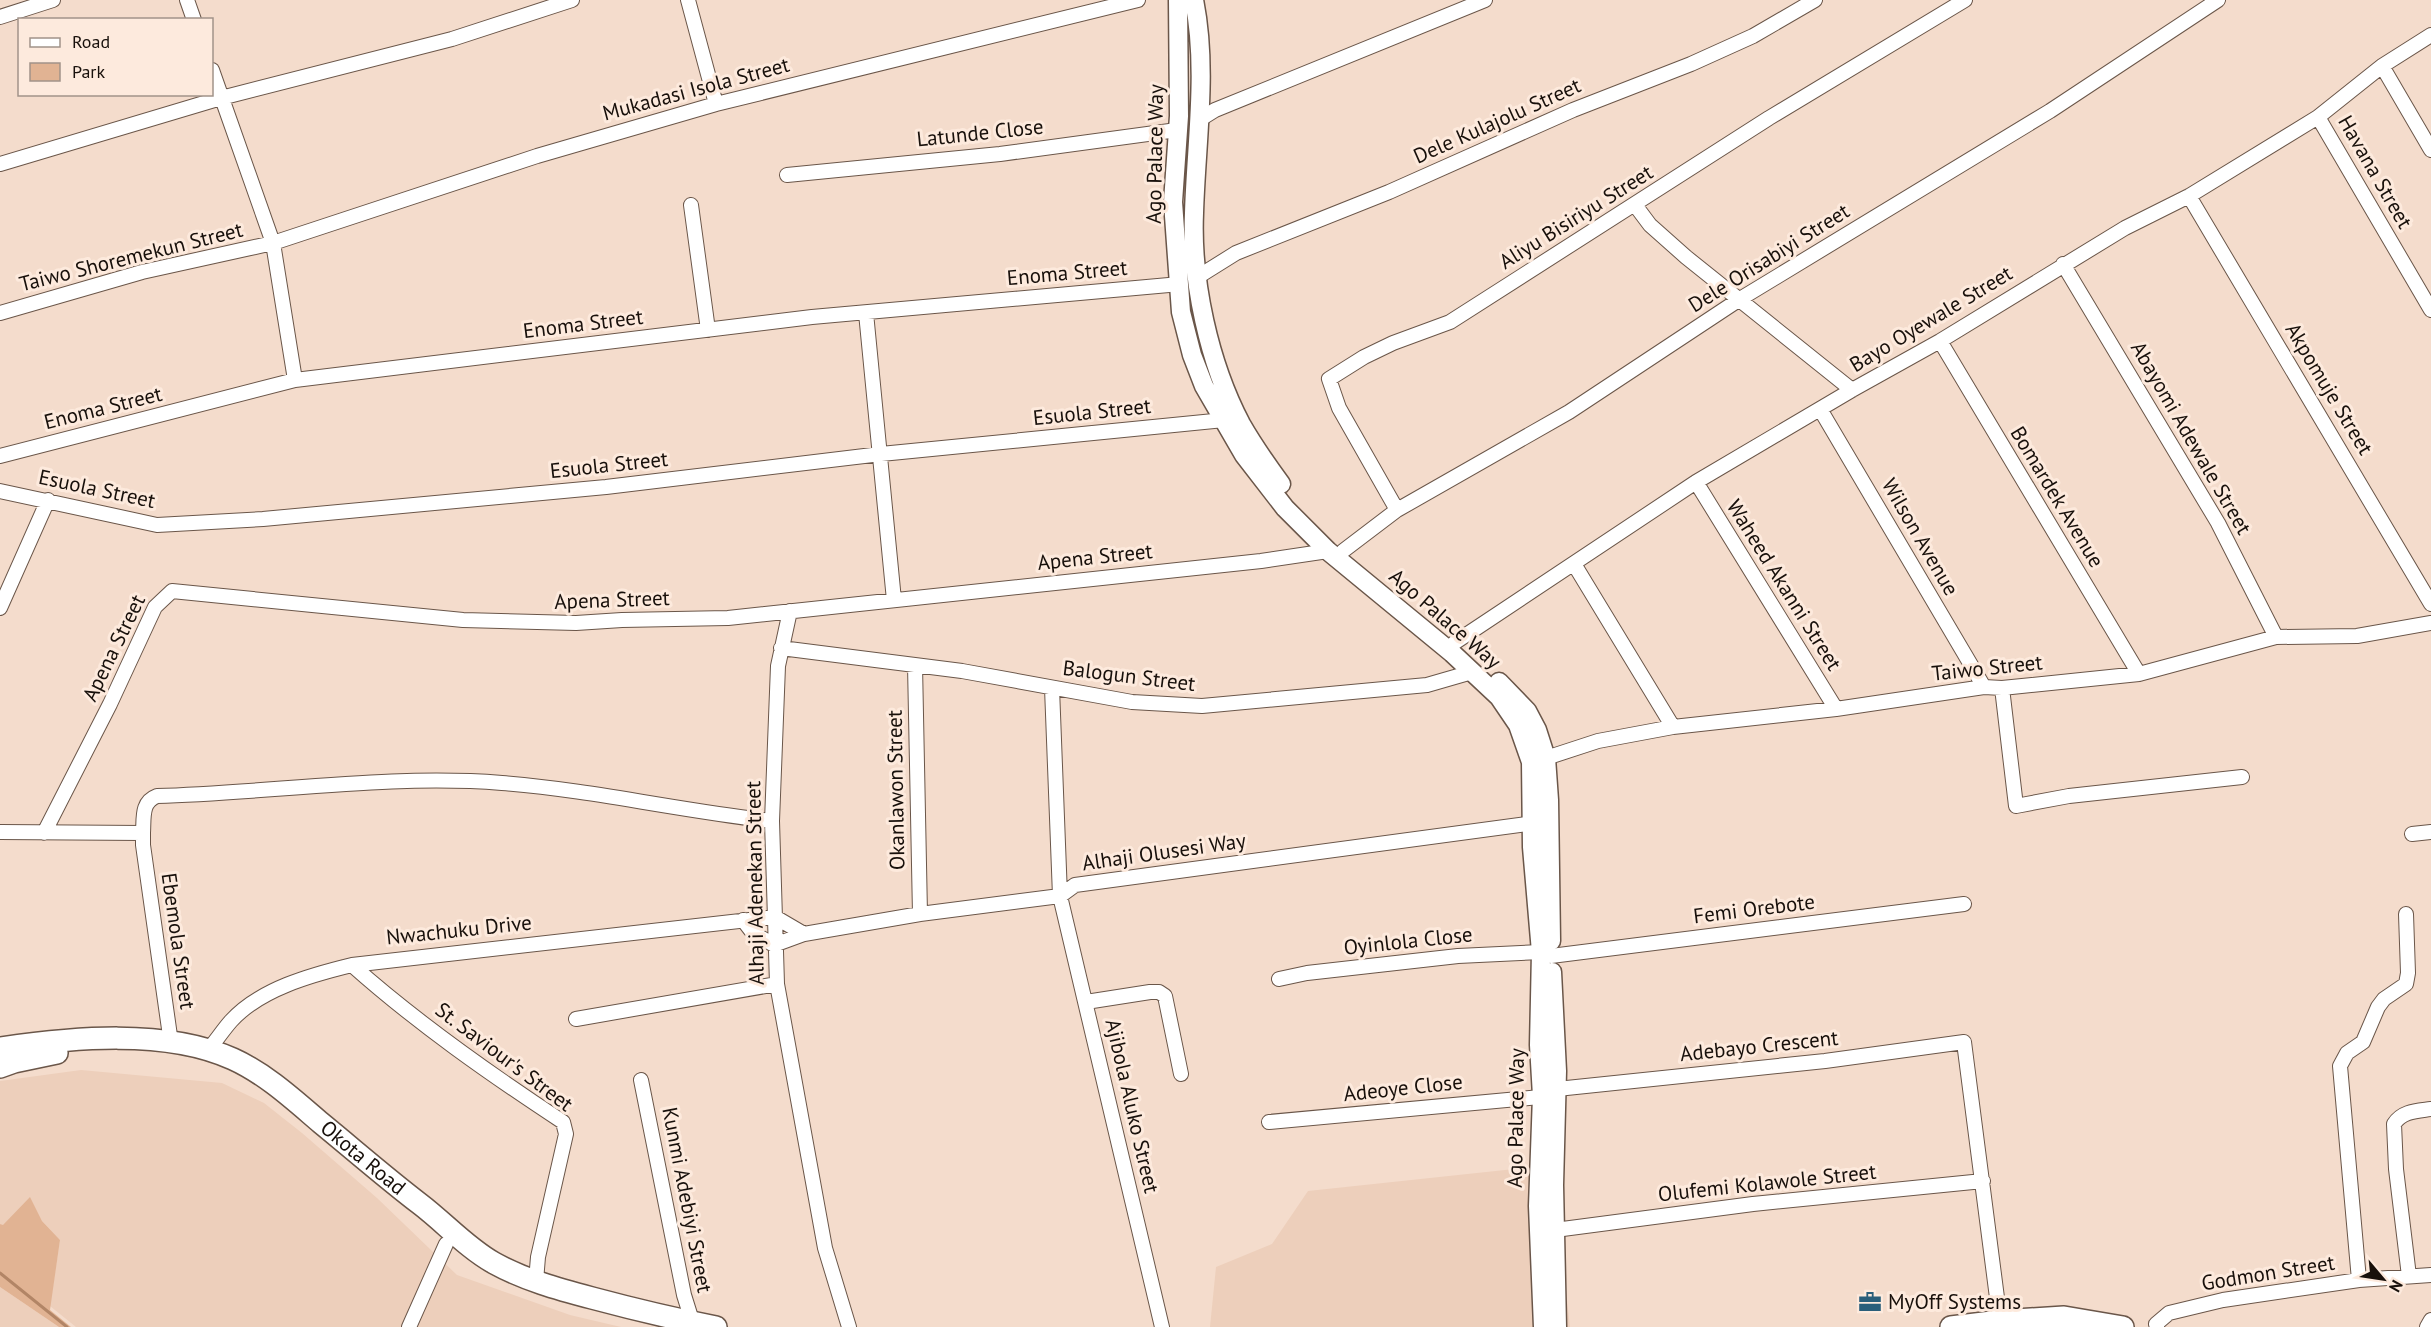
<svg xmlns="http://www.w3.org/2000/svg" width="2431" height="1327" viewBox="0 0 2431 1327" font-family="'PT Sans',sans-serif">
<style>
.built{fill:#edcfbb}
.green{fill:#e1b393}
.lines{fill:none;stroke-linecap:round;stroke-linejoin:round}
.stream{stroke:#b28566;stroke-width:3}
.street-casing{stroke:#6a5649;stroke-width:16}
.secondary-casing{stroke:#6a5649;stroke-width:21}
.primary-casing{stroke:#6a5649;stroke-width:24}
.street{stroke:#fff;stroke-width:14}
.secondary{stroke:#fff;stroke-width:18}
.primary{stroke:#fff;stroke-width:21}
.labels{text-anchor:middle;stroke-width:6;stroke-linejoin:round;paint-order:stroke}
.street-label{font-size:21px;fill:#18100b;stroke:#fdeadd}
.poi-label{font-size:21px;fill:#18100b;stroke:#fdeadd;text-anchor:start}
</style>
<rect width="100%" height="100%" fill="#f4dccc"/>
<path class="built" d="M81 1070 222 1083 264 1103 302 1133 377 1198 457 1275 570 1315 621 1327H76L50 1306 60 1240 42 1221 30 1198 3 1226 0 1224V1081Z
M1552 1165 1570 1327H1210L1216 1267 1272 1244 1308 1191Z
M0 1287 59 1327H0Z"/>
<path class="green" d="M30 1197 42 1221 60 1240 50 1310 71 1327H59L0 1287V1224L3 1225Z"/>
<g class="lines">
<path class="stream" d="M0 1273 67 1327"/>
<g class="street-casing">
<path id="street" d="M187 0 194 20
M688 0 716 104
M0 17 53 0
M2382 66 2431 150
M212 70 273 243 295 380
M2318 117 2431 310
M1199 120 1215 110 1485 0
M0 164 221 98 452 39 572 0
M787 175 1000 154 1177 130
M2189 196 2431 604
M691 205 708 330
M1635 205 1650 225 1686 257 1852 390
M2063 264 2218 523 2276 637
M1196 278 1236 253 1389 192 1573 110 1691 64 1753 36 1815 0
M0 313 142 272 273 243 537 156 716 104 1138 0
M866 313 894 600
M1940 341 2139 674
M1820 409 1984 687
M0 456 295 380 812 317 1180 284
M1696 482 1836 709
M0 491 157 525 263 519 606 487 881 454 1224 420
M1397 510 1339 408 1329 379 1364 357 1393 343 1450 322 1769 118 1965 0
M1343 551 1397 510 1569 412 1740 299 2050 111 2218 0
M1574 564 1673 727
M0 608 48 500
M790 611 778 666 772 821 777 984 825 1248 849 1327
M1454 643 1696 482 1852 390 1940 341 2125 228 2189 196 2318 117 2382 66 2431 35
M781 648 962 671 1132 702 1202 706 1427 685 1472 672
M915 665 920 914
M1052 688 1060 896 1162 1327
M2002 688 2016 806 2069 796 2242 777
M1546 758 1598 741 1673 727 1836 709 1984 687 2002 688 2139 674 2276 637 2357 636 2431 623
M0 832 143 833V845L171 1043
M44 833 110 704 155 607 172 591 463 620 576 623 622 620 728 618 1261 561 1328 551
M143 833C144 818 141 802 157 796 271 793 387 774 502 783 592 790 682 811 772 821
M2412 834 2431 832
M775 917 804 934
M743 920 753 933 774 945
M774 945 804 934 920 914 1060 896 1075 885 1534 823
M1551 956 1964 904
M352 965C417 1023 490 1074 563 1122L566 1134 538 1257 536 1281
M1279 979 1307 973 1458 956 1541 952
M1086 1002 1150 992H1159L1165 996 1181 1074
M576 1019 777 984
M208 1050C216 1041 223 1030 231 1021 260 989 311 975 352 965L775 917
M641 1080 684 1295 694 1327
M1557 1089 1825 1061 1964 1042 2000 1321
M1269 1122 1551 1096
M1555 1230 1753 1204 1983 1181
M2409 1276 2396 1169 2394 1124C2402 1111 2417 1111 2431 1109
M2359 1280 2340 1066 2347 1053 2363 1042 2378 1007 2384 999 2406 984 2408 973 2406 914
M409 1327 446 1244
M2157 1327 2156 1324 2169 1313 2223 1300 2359 1280 2431 1275
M2427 1327 2431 1320"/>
</g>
<g class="secondary-casing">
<path id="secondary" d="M1178 0 1179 116 1173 202 1181 312 1192 355 1204 386 1244 455 1285 508 1328 551 1452 653 1499 697 1518 725 1531 762 1532 847 1541 952 1539 1045 1542 1096 1538 1206 1543 1327
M1194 0C1208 69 1196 143 1194 213 1191 281 1209 363 1241 424 1253 445 1267 465 1281 484
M1499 682 1527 711 1537 730 1546 758 1549 800 1551 941
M1552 972 1557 1071 1554 1185 1557 1327"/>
</g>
<g class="primary-casing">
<g id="primary">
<path id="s1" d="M0 1048C71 1038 166 1028 233 1059 266 1074 294 1100 321 1123 354 1150 386 1178 420 1204 445 1223 467 1248 494 1263 525 1280 558 1289 592 1298 633 1309 675 1319 716 1327"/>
<path d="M0 1067 14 1062 57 1053"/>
<path d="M1951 1327 2000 1321 2064 1317 2123 1327"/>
</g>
</g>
<use href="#street" class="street"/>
<use href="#secondary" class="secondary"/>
<use href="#primary" class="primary"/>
</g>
<defs>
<g id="office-bare" transform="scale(1.8)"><path d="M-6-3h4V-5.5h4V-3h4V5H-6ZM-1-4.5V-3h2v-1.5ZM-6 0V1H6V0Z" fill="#2a5e7a" stroke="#fdeadd" stroke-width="2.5" paint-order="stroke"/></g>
</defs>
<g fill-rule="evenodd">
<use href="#office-bare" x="1870" y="1302"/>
</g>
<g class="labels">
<g class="street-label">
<text transform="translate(696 89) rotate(-15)" y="7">Mukadasi Isola Street</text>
<text transform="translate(1497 121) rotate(-24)" y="7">Dele Kulajolu Street</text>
<text transform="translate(980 133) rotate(-6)" y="7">Latunde Close</text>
<text transform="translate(1155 154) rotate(-89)" y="7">Ago Palace Way</text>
<text transform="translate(2375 172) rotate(60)" y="7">Havana Street</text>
<text transform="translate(1576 217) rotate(-32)" y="7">Aliyu Bisiriyu Street</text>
<text transform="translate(131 257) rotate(-14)" y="7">Taiwo Shoremekun Street</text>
<text transform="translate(1769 258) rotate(-32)" y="7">Dele Orisabiyi Street</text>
<text transform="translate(1067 273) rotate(-5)" y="7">Enoma Street</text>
<text transform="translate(1931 319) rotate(-31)" y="7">Bayo Oyewale Street</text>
<text transform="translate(583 324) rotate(-7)" y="7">Enoma Street</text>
<text transform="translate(2329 389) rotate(59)" y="7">Akpomuje Street</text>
<text transform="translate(103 408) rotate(-14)" y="7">Enoma Street</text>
<text transform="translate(1092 412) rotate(-6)" y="7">Esuola Street</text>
<text transform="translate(2191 438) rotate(60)" y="7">Abayomi Adewale Street</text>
<text transform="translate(609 465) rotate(-6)" y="7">Esuola Street</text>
<text transform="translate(97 489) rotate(12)" y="7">Esuola Street</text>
<text transform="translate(2057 497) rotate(59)" y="7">Bomardek Avenue</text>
<text transform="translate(1920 537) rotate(60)" y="7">Wilson Avenue</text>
<text transform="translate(1095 557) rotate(-6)" y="7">Apena Street</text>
<text transform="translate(1784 585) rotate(58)" y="7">Waheed Akanni Street</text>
<text transform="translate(612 600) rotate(-2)" y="7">Apena Street</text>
<text transform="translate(1445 619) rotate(41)" y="7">Ago Palace Way</text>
<text transform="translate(114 648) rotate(-64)" y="7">Apena Street</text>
<text transform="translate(1987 668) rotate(-6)" y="7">Taiwo Street</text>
<text transform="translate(1129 676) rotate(7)" y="7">Balogun Street</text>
<text transform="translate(896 790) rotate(-91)" y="7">Okanlawon Street</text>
<text transform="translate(1164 852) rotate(-8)" y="7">Alhaji Olusesi Way</text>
<text transform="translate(755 883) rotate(-91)" y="7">Alhaji Adenekan Street</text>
<text transform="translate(1754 909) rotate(-7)" y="7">Femi Orebote</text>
<text transform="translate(459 930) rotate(-6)" y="7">Nwachuku Drive</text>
<text transform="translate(178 941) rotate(82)" y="7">Ebemola Street</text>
<text transform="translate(1408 941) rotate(-6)" y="7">Oyinlola Close</text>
<text transform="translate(1759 1046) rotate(-6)" y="7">Adebayo Crescent</text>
<text transform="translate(504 1057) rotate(37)" y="7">St. Saviour's Street</text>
<text transform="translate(1403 1088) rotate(-6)" y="7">Adeoye Close</text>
<text transform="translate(1132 1106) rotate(77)" y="7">Ajibola Aluko Street</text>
<text transform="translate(1516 1118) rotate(-89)" y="7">Ago Palace Way</text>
<text dy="7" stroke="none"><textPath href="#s1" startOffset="400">Okota Road</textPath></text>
<text transform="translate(1767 1183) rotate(-6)" y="7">Olufemi Kolawole Street</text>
<text transform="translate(687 1200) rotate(79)" y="7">Kunmi Adebiyi Street</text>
<text transform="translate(2268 1273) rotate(-9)" y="7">Godmon Street</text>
</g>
<g class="poi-label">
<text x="1888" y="1309">MyOff Systems</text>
</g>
</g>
<rect x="18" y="18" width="195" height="78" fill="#fdeadd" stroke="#a19389" stroke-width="1.5"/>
<rect x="30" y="38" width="30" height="9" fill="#ffffff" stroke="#a19389" stroke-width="1.5"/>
<text x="72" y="48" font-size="18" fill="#18100b">Road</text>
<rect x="30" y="63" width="30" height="18" fill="#e1b393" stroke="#a19389" stroke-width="1.5"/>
<text x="72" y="78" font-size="18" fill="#18100b">Park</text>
<g transform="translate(2383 1279) rotate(119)" stroke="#fdeadd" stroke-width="4.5" paint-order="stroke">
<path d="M0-4.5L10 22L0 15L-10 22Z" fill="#18100b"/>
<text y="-9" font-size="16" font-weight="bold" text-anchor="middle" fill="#18100b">N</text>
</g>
</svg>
